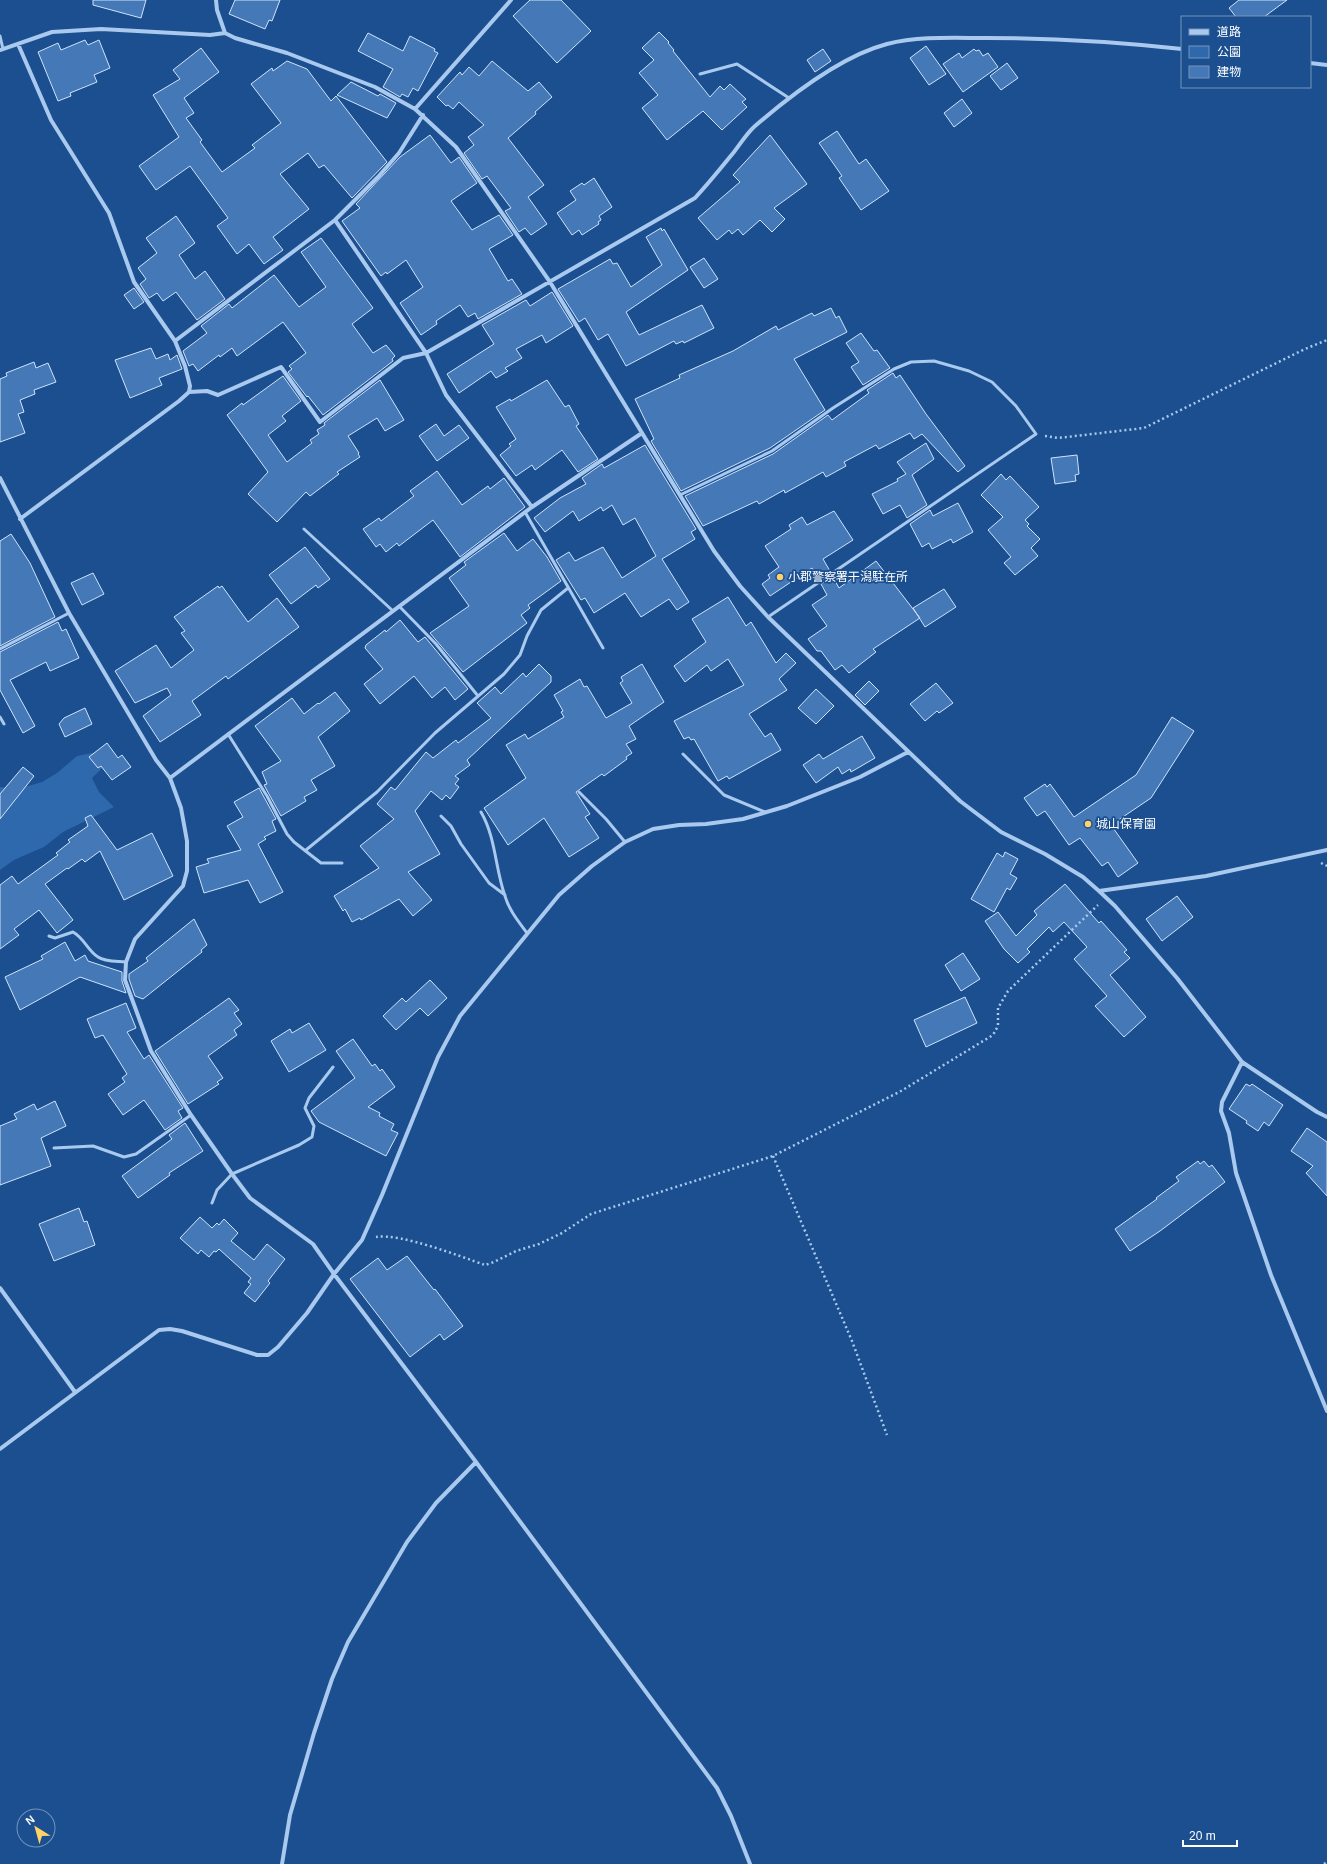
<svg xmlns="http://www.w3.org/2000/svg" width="1327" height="1864" viewBox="0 0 1327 1864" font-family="Arial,'Noto Sans JP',sans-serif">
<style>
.green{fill:#2e69ad}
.building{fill:#4478b7;stroke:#cfe3fa}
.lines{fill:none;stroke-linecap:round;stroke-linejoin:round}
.path{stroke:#a9c9ee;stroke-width:2.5;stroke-dasharray:2 3;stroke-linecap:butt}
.service{stroke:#a9c9ee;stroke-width:3}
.minor{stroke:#a9c9ee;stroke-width:4}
.poi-dot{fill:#ffd166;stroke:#1b4f8f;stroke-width:1.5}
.labels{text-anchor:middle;stroke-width:3.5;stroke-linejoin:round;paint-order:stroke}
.poi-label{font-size:12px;fill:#fff;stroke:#1b4f8f;text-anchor:start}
</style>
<rect width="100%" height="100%" fill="#1b4f8f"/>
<path class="green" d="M97 752 107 763 92 778 99 792 114 807 63 832 44 847 14 860 0 870V787L18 789 42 782 57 773 77 756Z"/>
<path class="building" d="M93 0H146L141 18 93 5Z
M235 0H280L272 21 269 20 265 29 229 14Z
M530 0H561L591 31 557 63 513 16Z
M1239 0H1287L1264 17H1236L1229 8Z
M659 32 669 42 668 43 674 50 673 51 710 97 720 86 724 90 730 84 746 99 742 102 747 107 722 130 703 111 667 140 642 108 658 95 639 73 654 60 642 48Z
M368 33 403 51 410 36 435 49 434 51 438 53 418 91 413 88 408 97 402 94 400 97 383 87 393 69 358 51Z
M85 40 88 45 99 40 110 68 94 75 97 82 70 93 71 96 58 101 38 52 58 43 61 50Z
M926 46 946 74 929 85 910 58Z
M201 48 219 72 184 98 194 113 186 118 202 140 200 142 222 172 255 148 252 145 281 123 251 84 272 68 273 71 287 61 307 69 331 101 336 96 387 162 352 198 324 165 319 168 308 153 280 174 309 209 273 237 283 250 264 264 249 244 237 254 217 226 228 218 190 166 156 190 139 166 179 137 153 95 180 79 173 70Z
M823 49 831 61 815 72 807 60Z
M974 49 976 51 979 50 983 56 988 53 998 67 963 92 943 64 959 53 962 58Z
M492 61 528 91 539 82 552 97 535 112 536 114 508 138 544 185 528 197 547 224 531 235 525 228 519 232 505 211 511 208 487 176 482 179 464 153 474 145 468 137 484 125 459 102 453 109 448 105 446 106 437 97 460 72 462 75 469 67 479 76Z
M1007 63 1018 78 1001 90 990 76Z
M351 82 378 96 380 94 396 103 387 118 337 95Z
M962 99 972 113 954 127 944 113Z
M837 131 859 164 866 159 889 191 861 210 839 178 842 176 819 143Z
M430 135 451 163 459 157 477 183 451 201 472 230 499 215 513 235 489 249 508 281 512 279 522 294 478 319 475 313 468 317 460 305 436 321 437 324 421 335 400 303 423 287 406 260 387 274 386 272 381 276 342 221 360 208 356 204 400 157Z
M770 135 807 184 774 208 785 219 772 232 760 220 743 235 738 229 732 234 729 230 717 240 698 218 740 182 733 175Z
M594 178 612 207 599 216 601 220 598 222 599 224 582 235 579 230 572 235 557 213 576 200 570 191 582 183 584 185Z
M176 216 195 243 179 255 195 279 205 271 225 299 197 320 176 292 163 301 157 293 149 298 140 284 146 279 138 268 157 253 146 238Z
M661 228 662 231 664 229 688 270 626 312 639 335 702 305 714 328 684 343 683 341 676 344 674 341 626 366 608 334 598 340 585 318 579 322 558 289 610 259 613 264 617 263 631 287 662 265 646 237Z
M321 238 373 308 352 324 373 353 386 345 395 356 392 359 393 361 323 415 308 396 307 397 288 372 292 369 289 366 306 353 283 322 237 356 232 348 220 357 219 355 198 371 193 364 189 366 183 351 207 333 201 326 229 304 232 308 274 275 299 307 326 287 301 252Z
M704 258 718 279 704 288 690 267Z
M134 288 144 302 134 309 124 295Z
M552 292 573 326 546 343 542 335 516 349 522 358 505 368 508 371 496 378 491 371 459 393 447 374 494 344 482 325 526 300 530 306Z
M831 308 836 318 839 316 847 332 794 359 825 410 770 448 681 491 651 441 654 439 635 399 680 378 679 375 733 351 776 326 778 330 812 313 814 316Z
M861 333 874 351 877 350 890 368 863 385 851 367 859 362 846 343Z
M151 348 156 359 168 354 170 360 177 355 182 369 159 378 162 385 130 398 115 360Z
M34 362 36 368 48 363 56 382 34 390 35 394 20 400 24 412 18 414 25 433 0 442V379L7 376 6 373Z
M893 373 896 378 900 375 926 414 965 466 958 472 922 434 914 439 910 433 879 449 876 445 844 462 846 466 826 477 823 472 785 493 784 490 759 504 757 501 703 526 685 496 773 454 828 415 832 420 869 393 867 390Z
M283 376 301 401 282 416 286 421 268 435 287 462 312 443 310 440 319 434 317 430 325 425 324 423 380 380 404 420 385 431 377 418 348 436 359 453 358 454 360 457 337 472 339 474 310 496 306 492 277 522 248 494 268 472 227 415 242 403 243 405Z
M547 380 565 407 569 405 579 424 576 426 598 459 578 472 562 450 535 470 532 465 516 476 500 455 511 446 509 444 516 439 496 407 510 399 511 401Z
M436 424 444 436 459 425 469 438 437 461 419 436Z
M926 443 934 459 912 475 927 505 907 518 900 505 883 514 872 494 898 481 897 479 906 474 897 462Z
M645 445 696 529 691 532 695 539 662 559 689 602 677 610 669 599 641 617 625 593 594 613 585 598 581 600 556 560 569 552 575 561 603 547 622 578 656 556 635 518 623 525 612 505 603 511 601 507 579 521 573 511 545 532 534 518 560 498 586 484 582 478 602 464 604 468Z
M1077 455 1079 474 1075 475 1076 481 1055 484 1051 458Z
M437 471 462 505 488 486 490 489 504 478 525 507 460 557 433 520 399 546 397 543 386 552 380 544 376 547 363 529 379 518 381 521 414 496 410 491Z
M1001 474 1006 480 1010 476 1039 507 1025 520 1029 524 1027 526 1040 539 1031 548 1038 556 1015 575 1004 563 1011 557 988 530 1003 517 981 495Z
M958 503 973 532 953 543 951 539 932 549 929 543 922 547 910 524 930 510 933 516Z
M834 511 853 540 823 559 830 571 818 579 812 568 770 596 762 584 770 578 768 575 779 567 765 546 791 529 789 525 802 517 807 525Z
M504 533 517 551 533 539 547 557 561 581 528 605 530 608 521 615 527 623 463 672 430 633 469 606 449 578 466 565 464 562Z
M11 534 30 563 55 617 0 646V541Z
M305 547 330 579 318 588 316 585 291 604 269 575Z
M876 561 920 618 873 649 876 652 849 673 842 665 835 670 821 651H817L808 639 827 626 812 605 827 595 821 584 833 577 839 588Z
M93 573 104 594 82 605 71 583Z
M218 586 219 588 222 586 248 622 277 598 299 627 228 679 226 676 192 701 201 715 160 742 143 716 171 695 167 688 135 703 115 671 156 645 171 668 194 650 181 633 185 631 174 617Z
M944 589 956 607 925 627 913 608Z
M728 597 746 626 751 622 776 663 786 653 796 663 779 679 787 690 749 714 765 737 771 733 781 750 729 779 727 776 718 781 694 739 691 740 689 737 684 739 674 721 744 685 728 659 711 671 707 665 685 682 674 666 706 642 692 619Z
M400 620 418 642 425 637 468 689 455 700 445 687 432 698 414 676 380 704 364 684 383 669 365 648 366 645 385 630 386 632Z
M58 622 62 631 66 629 79 658 50 671 46 662 10 680 35 726 23 733 0 690V652Z
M539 664 551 676V682L467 760 470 765 455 776 459 779 455 784 459 787 450 799 446 795 442 800 431 791 415 811 440 854 408 872 432 900 413 916 399 899 361 920 360 918 352 922 345 909 343 911 334 896 379 868 360 846 394 819 377 804 391 787 395 790 426 752 433 758 456 740 458 743 491 718 477 703 495 687 501 694 523 673 526 677Z
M642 664 664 702 629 726 636 739 626 744 632 753 626 757 627 759 604 776 602 774 576 792 590 814 585 817 599 838 569 857 544 818 508 845 484 808 526 778 506 745 525 734 528 739 564 717 561 712 563 711 554 695 580 679 584 687 587 686 606 718 632 703 620 683 623 681 621 677Z
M869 681 879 691 865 705 855 695Z
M936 683 953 703 939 713 937 711 925 721 910 704Z
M816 689 834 706 816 724 798 708Z
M335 692 350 711 318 737 335 766 311 780 317 790 304 797 306 801 281 816 264 785 267 784 262 772 281 761 255 726 292 698 304 714 318 703 319 704Z
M85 708 92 724 65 737 59 724 64 718Z
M1172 717 1194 731 1151 798 1111 825 1138 863 1118 877 1108 862 1102 866 1080 838 1069 845 1045 811 1037 816 1024 798 1045 784 1047 787 1050 784 1074 817 1136 775Z
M862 736 875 758 851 772 850 769 842 774 838 767 816 783 803 765 819 754 823 759Z
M107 743 118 758 122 755 131 767 112 780 101 766 98 768 89 757Z
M23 767 34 776 0 819V794Z
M259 788 276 819 272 821 276 831 264 837 266 839 258 844 283 892 260 903 248 880 204 893 196 867 209 863 207 859 241 850 227 826 243 817 234 802Z
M91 815 117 850 152 833 173 876 124 900 100 851 85 862 82 859 68 869 67 868 45 884 73 920 57 933 39 910 14 929 19 935 0 949V885L12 876 18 884 58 855 56 853 70 842 68 840 88 826 85 818Z
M1005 852 1018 859 1010 874 1017 878 1010 890 1007 888 994 912 971 899 997 853 1003 857Z
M1065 884 1099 923 1101 921 1127 950 1124 952 1130 958 1110 975 1146 1017 1124 1037 1095 1006 1107 996 1074 959 1087 947 1064 922 1053 932 1049 927 1027 949 1030 952 1018 963 1004 949 985 921 998 912 1016 936 1037 915 1034 911Z
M1177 896 1193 917 1162 941 1146 919Z
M194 919 207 945 201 950 202 952 143 999 135 996 129 979V974L148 961 146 958Z
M65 942 75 961 85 955 88 961 122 972V981L126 993 80 977 20 1010 5 977 43 959 41 956Z
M963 953 980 979 961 991 945 965Z
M430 980 447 998 428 1016 420 1008 396 1030 383 1016 402 998 406 1002Z
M965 997 977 1023 926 1047 914 1020Z
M229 998 239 1010 234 1013 242 1024 234 1030 237 1035 208 1056 223 1078 217 1082 219 1084 188 1104 155 1051Z
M126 1003 136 1028 127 1032 144 1059 149 1055 183 1108 178 1111 182 1118 165 1130 144 1100 123 1115 108 1094 125 1082 122 1078 127 1074 103 1035 95 1038 87 1019Z
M309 1023 326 1050 289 1072 271 1041 290 1029 292 1033Z
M353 1039 372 1066 375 1064 380 1071 382 1069 395 1087 368 1107 380 1113 379 1116 394 1124 391 1130 398 1133 386 1156 319 1122 311 1111 355 1078 336 1051Z
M1246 1084 1250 1086 1252 1084 1283 1105 1269 1126 1264 1122 1258 1131 1246 1123 1247 1121 1229 1109Z
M55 1101 66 1126 41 1138 51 1166 0 1185V1126L17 1119 14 1114 34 1104 37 1110Z
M185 1123 203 1151 169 1173 170 1175 138 1198 122 1176 172 1139 169 1135Z
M1307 1128 1327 1142V1196L1306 1173 1313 1166 1291 1151Z
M1198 1161 1200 1164 1204 1161 1209 1167 1212 1165 1225 1182 1160 1231 1130 1251 1115 1229 1157 1199 1156 1198 1179 1181 1176 1177Z
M79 1208 84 1222 87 1221 95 1245 54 1261 39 1224Z
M200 1217 212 1228 217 1223 219 1225 224 1219 238 1233 231 1241 254 1260 267 1244 285 1259 268 1281 270 1283 255 1302 244 1293 251 1284 248 1282 251 1278 219 1249 216 1252 214 1251 209 1257 201 1250 198 1254 180 1238Z
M407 1256 434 1290 435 1289 463 1326 444 1340 440 1334 410 1357 350 1279 378 1258 387 1270Z"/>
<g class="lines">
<path class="path" d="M1045 436 1058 438 1144 428 1305 349 1327 340
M1321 863 1327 866
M773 1156 852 1341 887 1435
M376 1237C401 1233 459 1256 485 1265L494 1262 516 1251 539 1244 562 1233 591 1214 773 1156 901 1091 993 1035 998 1026V1008L1008 991 1098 905
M1324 1864 1327 1862"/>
<path class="service" d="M0 36 3 49
M700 74 737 64 789 98
M680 495 772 451 833 408 894 369 911 362 934 361 969 371 992 382 1016 406 1036 434 768 617
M525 512 603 648
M304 529 393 611
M399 606 436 644 478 696
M0 649 69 613
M0 717 4 724
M228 734 267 796 287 834 294 842 321 863H342
M683 754 724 795 765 812
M579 792 606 819 625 842
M481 812C496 838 495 868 505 896 509 910 518 921 527 933
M441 816 451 826 461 844 489 883 505 895
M306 850 377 792 435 733 504 674 520 655 527 636 541 610 568 588
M49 936 55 938 73 932C84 938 88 951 98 957 105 962 118 961 126 962
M54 1148 93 1146 124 1157 136 1154 191 1115
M212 1203 217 1190 232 1174 299 1145 312 1137 314 1126 305 1108 309 1098 333 1067"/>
<path class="minor" d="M216 0 217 10 225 33 235 38 287 53 375 87 415 109 456 147 550 282 714 551 740 586 768 617 960 801 1001 832 1045 854 1083 877 1099 891 1115 906 1177 978 1242 1062 1317 1112 1327 1117
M18 44 51 120 109 213 134 282 175 341 185 366 190 386 189 392 179 401 20 519
M0 50 52 32 101 29 210 35 225 33
M1310 63 1327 65
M415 109 511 0
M335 220 426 353 446 395 532 507
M175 341 335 220 378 177 399 153 423 115
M189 392 207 391 218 395 281 367 320 422 403 358 426 353 695 198C709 183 721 168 734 152 741 143 747 133 755 126 791 95 841 56 887 44 919 36 953 38 986 38 1052 38 1117 42 1182 49
M0 478 69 613 156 760 170 778 181 808 187 841V871L183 886 135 939 126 962 125 980 151 1051 191 1115 232 1174 250 1198 313 1244 334 1274 476 1462 717 1788 731 1816 750 1864
M170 778 532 507 642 433
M1099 891 1206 876 1327 850
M1242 1062 1222 1102 1221 1111 1229 1133 1236 1173 1271 1275 1327 1411
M0 1288 75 1392
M0 1449 159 1330 170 1329 182 1331 257 1355H268L278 1347 307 1313 334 1274 362 1240 382 1195 438 1057 460 1016 559 895 592 866 625 842 653 829 679 825 706 824 743 819 787 806 860 777 908 752
M282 1864 290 1815 314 1733 332 1679 348 1642 407 1542 436 1503 476 1462"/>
</g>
<g class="poi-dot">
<circle cx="780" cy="577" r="4"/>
<circle cx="1088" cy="824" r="4"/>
</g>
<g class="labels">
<g class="poi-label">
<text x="788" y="581">小郡警察署干潟駐在所</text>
<text x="1096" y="828">城山保育園</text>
</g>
</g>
<rect x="1181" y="16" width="130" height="72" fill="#1b4f8f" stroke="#7695bc"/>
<rect x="1189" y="29" width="20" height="6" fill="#a9c9ee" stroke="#7695bc"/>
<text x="1217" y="36" font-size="12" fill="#ffffff">道路</text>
<rect x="1189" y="46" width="20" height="12" fill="#2e69ad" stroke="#7695bc"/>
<text x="1217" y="56" font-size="12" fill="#ffffff">公園</text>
<rect x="1189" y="66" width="20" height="12" fill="#4478b7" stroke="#7695bc"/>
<text x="1217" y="76" font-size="12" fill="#ffffff">建物</text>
<g transform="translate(36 1828) rotate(323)"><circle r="19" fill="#1b4f8f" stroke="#7695bc"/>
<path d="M0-3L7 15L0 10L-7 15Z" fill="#ffd166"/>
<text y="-6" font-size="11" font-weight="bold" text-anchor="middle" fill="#ffffff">N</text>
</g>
<path d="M1183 1840v6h54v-6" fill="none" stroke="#ffffff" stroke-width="2"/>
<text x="1189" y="1840" font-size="12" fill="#ffffff" stroke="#1b4f8f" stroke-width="3" paint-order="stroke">20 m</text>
</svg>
